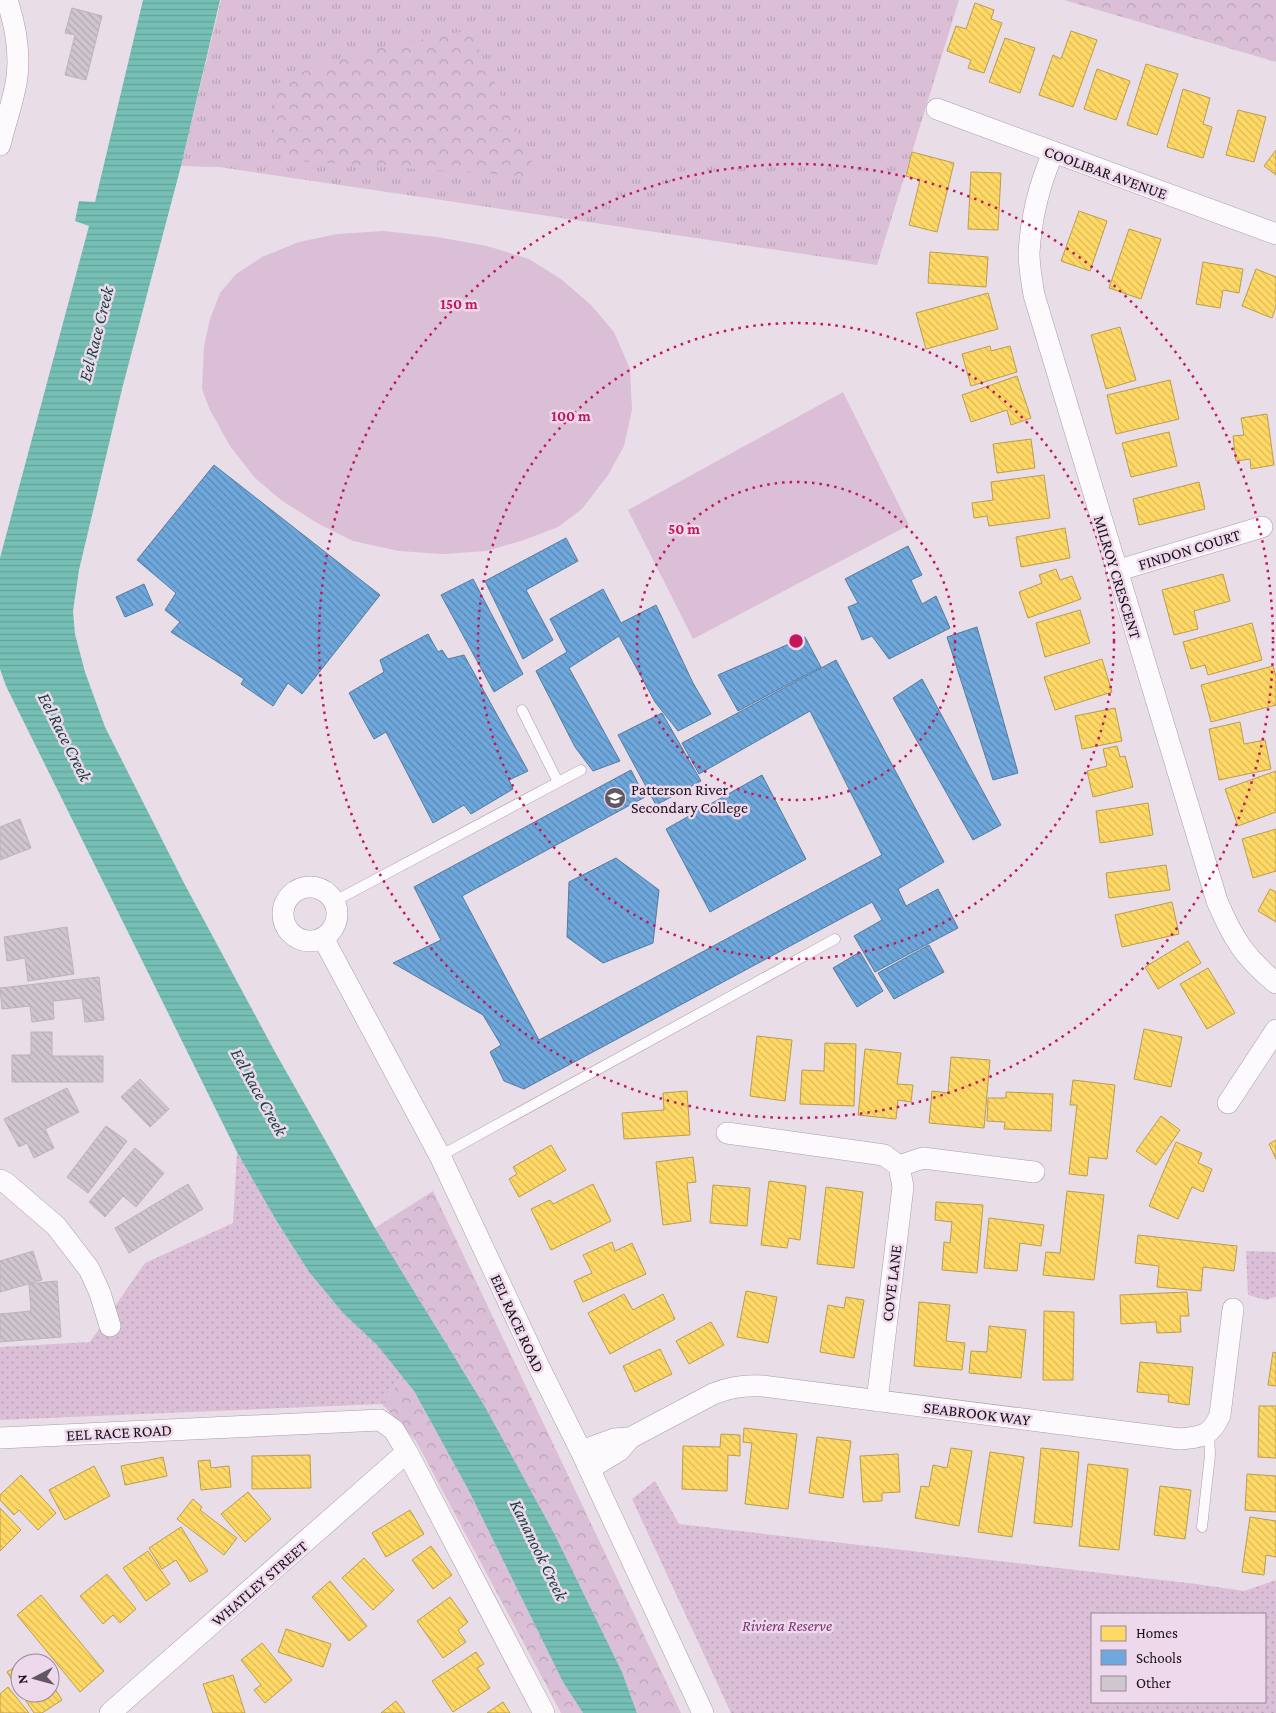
<svg xmlns="http://www.w3.org/2000/svg" width="1276" height="1713" viewBox="0 0 1276 1713" font-family="'Crimson Pro',serif">
<style>
.grass{fill:url(#grass-tufts)}
.forest{fill:url(#forest-crowns)}
.park{fill:url(#park-dots);fill-rule:evenodd}
.garden{fill:#dabfd7}
.water{fill:url(#water-rules)}
.homes{fill:url(#homes-back-hatch);stroke:#ba9d4f}
.schools{fill:url(#schools-back-hatch);stroke:#557ba1}
.building{fill:url(#building-back-hatch);stroke:#bcb3bc}
.lines{fill:none;stroke-linecap:round;stroke-linejoin:round}
.lane-casing{stroke:#a89ea7;stroke-width:11}
.street-casing{stroke:#a89ea7;stroke-width:22}
.lane{stroke:#fcfafc;stroke-width:10}
.street{stroke:#fcfafc;stroke-width:21}
.ring{fill:none;stroke:#c2185b;stroke-width:2.5;stroke-dasharray:2.5 5}
.labels{text-anchor:middle;stroke-width:5;stroke-linejoin:round;paint-order:stroke}
.street-label{font-size:16px;fill:#191118;stroke:#eed8eb}
.poi-label{font-size:16px;fill:#191118;stroke:#eed8eb;text-anchor:start}
.park-label{font-size:16px;font-style:italic;fill:#7a3176;stroke:#eed8eb}
.water-label{font-size:18px;font-style:italic;fill:#13443b;stroke:#eed8eb}
.centre{fill:#c2185b;stroke:#eed8eb;stroke-width:2.5}
.ring-label{font-size:15px;text-anchor:middle;font-weight:bold;fill:#c2185b;stroke:#eed8eb;stroke-width:5;stroke-linejoin:round;paint-order:stroke}
</style>
<defs>
<pattern id="grass-tufts" width="24" height="20" patternUnits="userSpaceOnUse" patternTransform="scale(1.25)"><rect width="24" height="20" fill="#dabfd7"/><path d="M3 7l-1-3M5 7V3M7 7l1-3M15 17l-1-3M17 17v-4M19 17l1-3" fill="none" stroke="#baa3b8"/></pattern>
<pattern id="forest-crowns" width="20" height="18" patternUnits="userSpaceOnUse" patternTransform="scale(1.25)"><rect width="20" height="18" fill="#dabfd7"/><path d="M2 6a3 3 0 1 1 6 0M12 15a3 3 0 1 1 6 0" fill="none" stroke="#baa3b8"/></pattern>
<pattern id="park-dots" width="8" height="8" patternUnits="userSpaceOnUse" patternTransform="scale(1.25)"><rect width="8" height="8" fill="#dabfd7"/><path d="M2 2h.1M6 6h.1" fill="none" stroke="#baa3b8" stroke-width="1.8" stroke-linecap="round"/></pattern>
<pattern id="water-rules" width="6" height="5" patternUnits="userSpaceOnUse" patternTransform="scale(1.25)"><rect width="6" height="5" fill="#75bfb4"/><path d="M0 2.5h6" fill="none" stroke="#65a39a"/></pattern>
<pattern id="homes-back-hatch" width="6" height="6" patternUnits="userSpaceOnUse" patternTransform="scale(1.25)"><rect width="6" height="6" fill="#ffd966"/><path d="M-1 5l2 2M0 0l6 6M5-1l2 2" fill="none" stroke="#dab958"/></pattern>
<pattern id="schools-back-hatch" width="6" height="6" patternUnits="userSpaceOnUse" patternTransform="scale(1.25)"><rect width="6" height="6" fill="#6fa8dc"/><path d="M-1 5l2 2M0 0l6 6M5-1l2 2" fill="none" stroke="#5a87b1"/></pattern>
<pattern id="building-back-hatch" width="6" height="6" patternUnits="userSpaceOnUse" patternTransform="scale(1.25)"><rect width="6" height="6" fill="#cfc6ce"/><path d="M-1 5l2 2M0 0l6 6M5-1l2 2" fill="none" stroke="#b1a9b0"/></pattern>
</defs>
<rect width="100%" height="100%" fill="#e9dde8"/>
<path class="grass" d="M221 0H959L877 265 219 167 181 166Z"/>
<path class="forest" d="M1064 0H1276V62Z
M470 30 539 177 295 161 273 137 277 84 291 75 364 51Z
M433 1191 681 1713H637L622 1672 554 1533 484 1405 375 1228Z
M403 1377 414 1391 469 1491 563 1682 583 1713H561L416 1441 382 1404Z"/>
<path class="park" d="M237 1152 276 1220 309 1272 344 1314 377 1345 403 1377 382 1404 0 1420V1347L90 1342 145 1263 233 1223Z
M1246 1251 1276 1252V1297L1266 1300 1248 1295Z
M655 1481 679 1524 1196 1584 1244 1591 1276 1580V1713H731L632 1499ZM1265 1614V1702H1092V1614Z"/>
<path class="garden" d="M384 231 437 237 487 246 529 259 561 279 591 305 614 332 630 369 632 410 624 446 608 475 582 509 558 527 524 540 486 551 443 554 399 551 353 541 317 523 281 500 255 478 230 446 210 410 202 389 204 346 210 319 220 293 236 274 262 257 299 242 337 234Z
M843 392 909 525 693 639 628 510Z"/>
<path class="water" d="M143 0H220L181 166 122 389 79 570 73 611 75 634 85 672 105 727 185 885 275 1052 375 1228 484 1405 554 1533 622 1672 637 1713H583L563 1682 469 1491 414 1391 377 1345 344 1314 309 1272 276 1220 237 1152 6 686 0 669V558L89 226 75 221 79 201 95 202Z"/>
<path class="homes" d="M975 3 994 10 991 19 1002 23 984 73 968 68 971 60 947 51 956 26 966 29Z
M1071 31 1097 40 1073 107 1039 95 1053 55 1061 59Z
M1005 38 1035 48 1020 93 989 82Z
M1146 64 1178 74 1157 135 1127 125Z
M1097 69 1130 81 1116 120 1084 109Z
M1183 89 1210 98 1203 124 1212 127 1203 158 1167 147Z
M1238 110 1266 117 1254 162 1226 155Z
M1276 150V175L1264 166Z
M912 152 954 163 937 232 909 225 920 180 906 176Z
M971 172 1001 173 998 230 968 229Z
M1079 211 1107 221 1090 271 1061 261Z
M1129 229 1161 239 1141 299 1109 288Z
M930 252 988 257 986 287 928 283Z
M1203 262 1243 269 1239 293 1223 290 1220 308 1196 304Z
M1256 269 1276 277V307L1272 318 1242 306Z
M988 293 998 329 926 349 916 313Z
M1120 327 1136 380 1106 389 1091 335Z
M990 346 991 351 1010 346 1017 372 971 386 962 354Z
M1017 376 1031 418 1011 425 1007 410 971 422 962 395Z
M1170 380 1179 419 1116 434 1107 395Z
M1267 414 1274 465 1251 469 1250 459 1236 461 1233 436 1244 435 1241 418Z
M1169 432 1177 466 1131 477 1122 443Z
M1031 439 1035 468 997 473 993 444Z
M1044 475 1050 518 989 526 987 516 974 518 972 503 993 500 991 482Z
M1199 482 1205 509 1139 525 1133 499Z
M1065 528 1070 558 1021 567 1016 537Z
M1056 569 1060 580 1072 576 1081 599 1028 618 1019 592 1042 583 1039 575Z
M1223 574 1230 601 1194 611 1198 629 1174 635 1162 590Z
M1080 610 1090 643 1045 657 1036 623Z
M1252 623 1262 660 1208 675 1205 665 1191 669 1183 642Z
M1102 659 1112 692 1055 710 1044 677Z
M1273 666 1276 677V705L1211 722 1201 685Z
M1115 708 1122 741 1082 749 1075 716Z
M1240 722 1244 744 1265 740 1271 769 1219 780 1209 729Z
M1117 746 1120 757 1125 756 1133 787 1093 797 1087 771 1107 766 1103 749Z
M1276 771V812L1238 826 1225 789Z
M1148 803 1153 835 1100 843 1096 811Z
M1276 829V871L1253 878 1242 839Z
M1166 865 1170 890 1109 898 1106 873Z
M1270 889 1276 892V922L1258 911Z
M1172 902 1179 934 1122 947 1115 915Z
M1188 941 1201 963 1158 989 1145 967Z
M1208 968 1235 1013 1207 1029 1180 984Z
M1144 1029 1182 1037 1171 1087 1134 1079Z
M757 1036 792 1040 785 1101 750 1096Z
M825 1043 856 1044 854 1106 800 1104 802 1070 824 1071Z
M865 1049 901 1053 897 1084 913 1085 911 1102 898 1100 896 1119 858 1115Z
M951 1057 990 1060 984 1128 929 1123 932 1091 948 1093Z
M1073 1080 1115 1085 1107 1159 1089 1157 1087 1176 1069 1174 1077 1105H1070Z
M687 1091 690 1135 624 1139 622 1113 664 1110 663 1093Z
M1006 1092 1053 1094 1051 1131 1004 1129 1005 1122 987 1121 988 1098H1006Z
M1161 1116 1180 1130 1156 1165 1136 1151Z
M1276 1140V1159L1269 1144Z
M1176 1142 1202 1153 1198 1163 1212 1169 1203 1192 1192 1187 1178 1219 1149 1206Z
M551 1145 566 1170 519 1197 509 1179 517 1174 513 1167Z
M693 1157 696 1182 687 1183 691 1221 663 1225 656 1162Z
M769 1181 806 1186 800 1240 789 1238 787 1248 761 1245Z
M593 1184 611 1221 551 1250 531 1209 550 1200 553 1204Z
M713 1185 750 1188 747 1226 710 1223Z
M826 1187 863 1192 854 1268 817 1264Z
M1067 1191 1104 1195 1094 1280 1043 1275 1046 1252 1060 1253Z
M936 1202 983 1205 977 1273 942 1270 944 1242 950 1243 952 1222 935 1220Z
M989 1218 1044 1225 1041 1246 1020 1243 1017 1271 984 1268Z
M1138 1235 1237 1246 1234 1271 1203 1267 1201 1291 1157 1287 1159 1266 1135 1263Z
M612 1242 615 1251 632 1243 646 1274 583 1302 574 1281 592 1273 583 1255Z
M746 1291 777 1297 768 1343 737 1337Z
M1187 1292 1189 1316H1180L1181 1332 1157 1333 1156 1322 1121 1324 1120 1295Z
M624 1294 633 1310 663 1294 675 1319 610 1354 588 1313Z
M846 1297 864 1300 854 1358 820 1352 828 1305 844 1308Z
M919 1302 950 1305 946 1341 965 1343 962 1370 914 1366Z
M1044 1311 1074 1312 1073 1380H1043Z
M711 1322 724 1345 689 1364 676 1341Z
M989 1326 1026 1330 1021 1378 969 1373 971 1351 987 1352Z
M660 1349 672 1374 635 1392 623 1366Z
M1273 1352 1276 1353V1386L1268 1385Z
M1140 1362 1193 1367 1189 1405 1168 1402 1169 1395 1137 1392Z
M1259 1406H1276V1458L1258 1457Z
M744 1428 797 1434 788 1509 745 1504 752 1443 743 1442Z
M721 1434 740 1435V1456L728 1455 727 1491 682 1489 683 1446 720 1447Z
M817 1437 851 1441 843 1498 809 1493Z
M951 1448 972 1451 959 1526 915 1518 921 1486 929 1487 933 1465 947 1468Z
M1041 1448 1079 1452 1072 1527 1034 1523Z
M990 1452 1024 1457 1012 1537 978 1532Z
M898 1454 900 1492 882 1493V1501L863 1502 860 1456Z
M310 1455 311 1488 252 1489V1456Z
M163 1457 167 1476 125 1485 121 1466Z
M210 1460 211 1468 229 1466 231 1487 201 1490 198 1461Z
M1088 1464 1128 1469 1119 1550 1079 1546Z
M94 1466 110 1496 65 1520 49 1490Z
M1247 1474 1276 1476V1512L1245 1510Z
M21 1475 56 1513 38 1530 19 1510 14 1515 0 1500V1495Z
M1160 1486 1191 1490 1185 1539 1154 1535Z
M248 1492 271 1519 245 1542 221 1514Z
M193 1499 202 1507 200 1510 237 1538 224 1555 177 1519Z
M0 1508 21 1530 0 1551Z
M410 1510 424 1534 386 1557 372 1533Z
M1250 1517 1276 1521V1557L1266 1555 1264 1575 1242 1572Z
M181 1527 208 1571 190 1582 176 1560 162 1569 149 1548Z
M431 1546 452 1575 433 1589 412 1560Z
M148 1551 170 1584 146 1601 123 1568Z
M364 1558 394 1590 373 1610 342 1578Z
M107 1574 136 1609 120 1623 113 1615 103 1624 80 1596Z
M330 1581 367 1626 349 1641 312 1597Z
M41 1595 104 1671 80 1692 17 1615Z
M450 1597 468 1622 458 1630 466 1642 443 1658 417 1621Z
M286 1629 331 1644 323 1667 278 1652Z
M262 1643 292 1680 265 1703 254 1690 261 1685 241 1660Z
M476 1652 484 1664 477 1668 490 1688 453 1712 432 1681Z
M33 1656 38 1663H22Z
M20 1664V1692L7 1672Z
M233 1675 245 1713H213L203 1684Z
M50 1681 62 1700 42 1713H34L21 1693H50Z
M8 1687 29 1713H0V1694Z
M396 1701 405 1713H381Z
M503 1702 510 1713H487Z"/>
<path class="schools" d="M214 465 380 595 302 694 288 683 273 706 241 684 244 679 171 632 180 622 165 610 176 593 137 560Z
M566 538 578 561 526 590 553 640 523 659 485 581Z
M908 546 922 575 911 580 922 604 936 596 950 628 889 659 872 636 862 640 848 607 858 603 845 579Z
M473 579 523 674 494 692 441 595Z
M144 584 153 605 125 617 116 597Z
M603 589 621 623 656 605 693 683 711 714 678 731 655 702 619 636 569 668 620 761 593 771 575 747 536 671 567 652 550 619Z
M977 627 1018 773 993 780 947 637Z
M428 634 438 652 442 650 448 659 464 655 528 771 509 780 513 789 471 814 464 805 433 823 386 732 374 739 349 693 384 672 380 660Z
M805 637 821 667 738 711 718 675Z
M836 660 944 862 898 889 906 906 938 889 958 928 875 972 854 936 882 920 872 902 524 1089 504 1081 490 1052 501 1045 483 1015 393 963 441 940 414 887 631 770 645 797 462 896 539 1040 882 855 810 711 699 774 682 743Z
M922 679 1001 825 973 840 893 698Z
M662 713 701 781 656 805 618 735Z
M762 775 806 859 710 912 666 829Z
M616 858 659 890 653 943 603 963 567 937 569 882Z
M929 945 944 972 894 999 878 973Z
M860 952 883 991 857 1007 833 968Z"/>
<path class="building" d="M72 8 102 16 86 80 65 75 75 35 65 33Z
M20 819 31 848 0 860V827Z
M67 927 74 974 28 981 25 958 7 961 4 937Z
M99 977 104 1020 85 1022 82 998 53 1001 54 1019 32 1022 30 1006 2 1009 0 988Z
M31 1032H52V1056H103V1082H12V1055H31Z
M140 1079 169 1109 150 1127 121 1097Z
M67 1088 79 1112 45 1129 54 1148 34 1158 27 1143 19 1147 4 1119Z
M106 1126 127 1141 88 1193 67 1177Z
M135 1148 164 1173 136 1207 123 1196 105 1217 89 1202Z
M188 1184 203 1209 129 1253 115 1228Z
M33 1251 42 1280 0 1292V1261Z
M57 1281 61 1337 0 1342V1314L31 1311 29 1284Z"/>
<g class="lines">
<g class="lane-casing">
<path id="lane" d="M522 710 558 782
M333 902 581 770
M440 1156 835 939
M1202 1527 1210 1455 1209 1433"/>
</g>
<g class="street-casing">
<path id="street" d="M937 109 1276 234
M0 145C5 123 14 100 17 77 20 52 15 24 7 0
M1053 153C1039 185 1031 217 1029 253 1029 267 1032 282 1034 295L1217 901C1232 937 1245 958 1276 983
M1116 571 1262 527
M283 914a27 27 0 1 1 54 0a27 27 0 1 1-54 0Z
M323 938 440 1156 541 1371 581 1451 703 1713
M1228 1103 1276 1030
M727 1133 884 1155 899 1166 903 1187 877 1401
M899 1166 923 1158 1034 1172
M0 1180 6 1183 56 1226 89 1269 100 1293 110 1326
M0 1438 380 1420 394 1430 407 1452 544 1713
M581 1451 614 1439 630 1438
M589 1469 620 1450 630 1438 713 1394C730 1387 744 1385 762 1386L1180 1439C1202 1437 1211 1436 1220 1415L1233 1309
M110 1713 407 1452"/>
</g>
<use href="#lane" class="lane"/>
<use href="#street" class="street"/>
</g>
<g class="ring">
<circle cx="796" cy="641" r="159"/>
<circle cx="796" cy="641" r="318"/>
<circle cx="796" cy="641" r="477"/>
</g>
<defs>
<g id="school-disc" transform="scale(1.125)"><circle r="9.5" fill="#625861" stroke="#eed8eb"/><path d="M0-5L7-2L0 1L-7-2ZM-4 1L0 2.5L4 1V4Q0 6-4 4Z" fill="#fff"/></g>
</defs>
<g fill-rule="evenodd">
<use href="#school-disc" x="615" y="798"/>
</g>
<g class="labels">
<g class="street-label">
<text transform="translate(1106 172) rotate(20)" y="6">COOLIBAR AVENUE</text>
<text transform="translate(1189 549) rotate(-17)" y="6">FINDON COURT</text>
<text transform="translate(1118 577) rotate(73)" y="6">MILROY CRESCENT</text>
<text transform="translate(891 1283) rotate(-83)" y="6">COVE LANE</text>
<text transform="translate(518 1323) rotate(65)" y="6">EEL RACE ROAD</text>
<text transform="translate(977 1413) rotate(7)" y="6">SEABROOK WAY</text>
<text transform="translate(119 1432) rotate(-3)" y="6">EEL RACE ROAD</text>
<text transform="translate(259 1583) rotate(-41)" y="6">WHATLEY STREET</text>
</g>
<g class="poi-label">
<text x="631" y="795">Patterson River<tspan x="631" dy="18">Secondary College</tspan></text>
</g>
<g class="park-label">
<text x="787" y="1631">Riviera Reserve</text>
</g>
<g class="water-label">
<text transform="translate(96 334) rotate(-76)" y="6">Eel Race Creek</text>
<text transform="translate(65 737) rotate(63)" y="6">Eel Race Creek</text>
<text transform="translate(259 1092) rotate(61)" y="6">Eel Race Creek</text>
<text transform="translate(539 1550) rotate(64)" y="6">Kananook Creek</text>
</g>
</g>
<circle cx="796" cy="641" r="8" class="centre"/>
<g class="ring-label">
<text x="459" y="309">150 m</text>
<text x="571" y="421">100 m</text>
<text x="684" y="534">50 m</text>
</g>
<rect x="1091" y="1613" width="175" height="90" fill="#eed8eb" stroke="#998897"/>
<rect x="1101" y="1626" width="25" height="15" fill="#ffd966" stroke="#998897"/>
<text x="1136" y="1638" font-size="15" fill="#191118">Homes</text>
<rect x="1101" y="1650" width="25" height="15" fill="#6fa8dc" stroke="#998897"/>
<text x="1136" y="1663" font-size="15" fill="#191118">Schools</text>
<rect x="1101" y="1676" width="25" height="15" fill="#cfc6ce" stroke="#998897"/>
<text x="1136" y="1688" font-size="15" fill="#191118">Other</text>
<g transform="translate(35 1678) rotate(264)"><circle r="24" fill="#eed8eb" stroke="#998897"/>
<path d="M0-4L9 19L0 12L-9 19Z" fill="#625861"/>
<text y="-8" font-size="14" font-weight="bold" text-anchor="middle" fill="#191118">N</text>
</g>
</svg>
